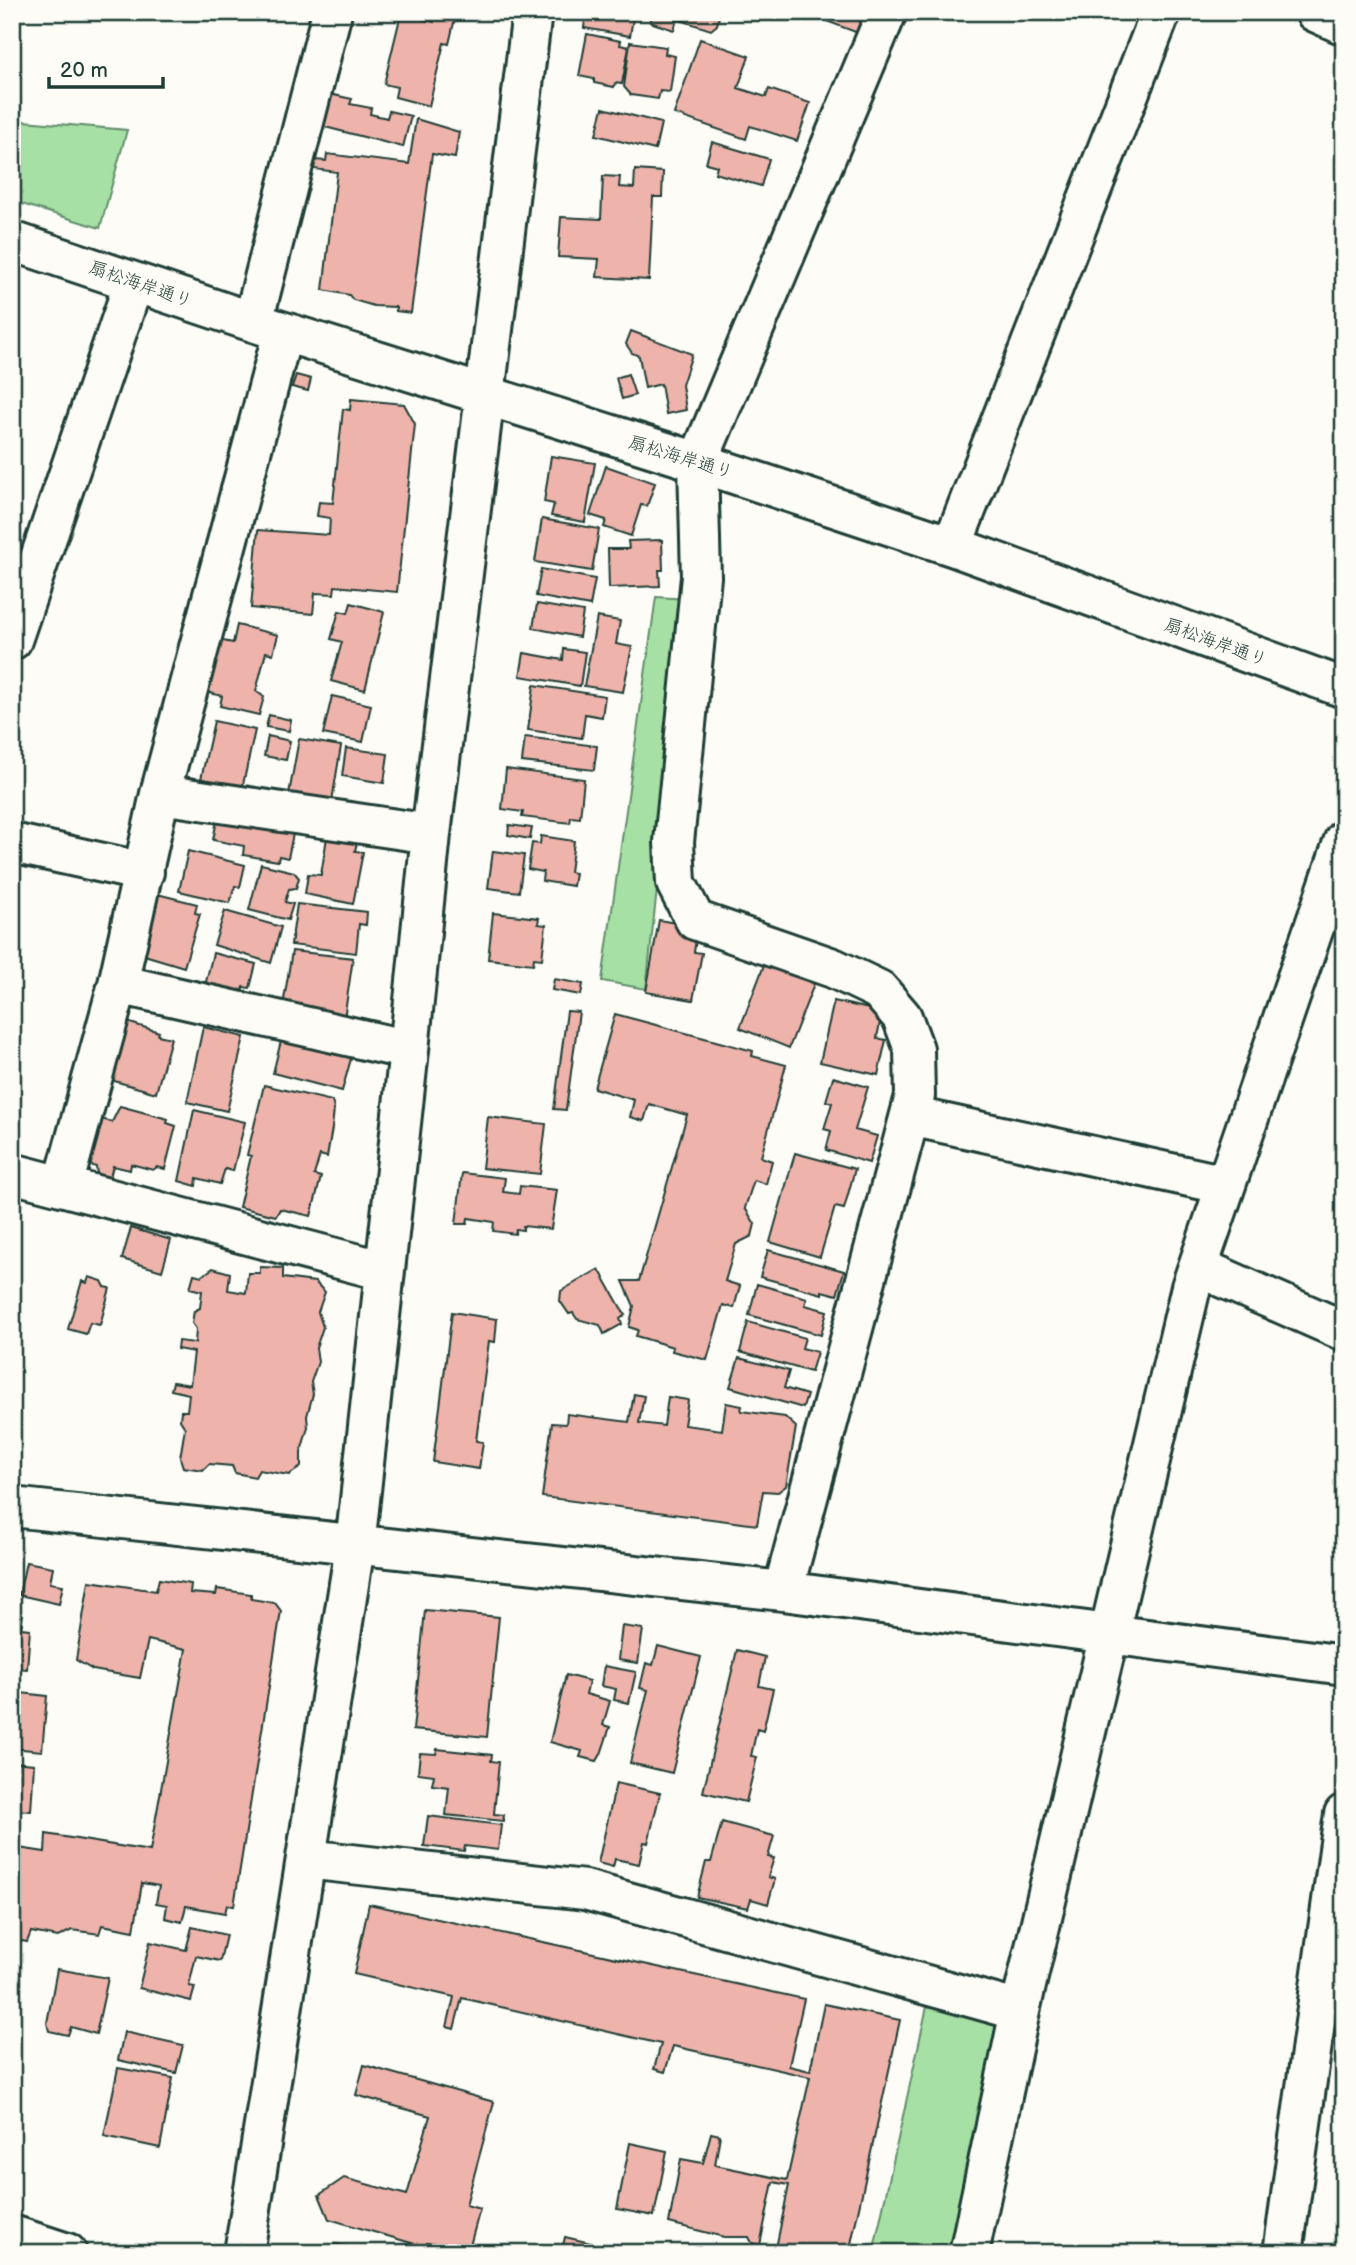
<svg xmlns="http://www.w3.org/2000/svg" width="1356" height="2265" viewBox="0 0 1356 2265" font-family="'Balsamiq Sans','Klee One',sans-serif">
<style>
.green{fill:#a6e0a4;stroke:#628e6c;stroke-width:2}
.building{fill:#eeb3ab;stroke:#1f3d34;stroke-width:2}
.lines{fill:none;stroke-linecap:round;stroke-linejoin:round}
.minor-casing{stroke:#1f3d34;stroke-width:44}
.minor{stroke:#fdfcf7;stroke-width:38}
.labels{text-anchor:middle;stroke-width:7;stroke-linejoin:round;paint-order:stroke}
.street-label{font-size:18px;fill:#1f3d34;stroke:#fdfcf7}
</style>
<rect width="100%" height="100%" fill="#fdfcf7"/>
<filter id="ink" filterUnits="userSpaceOnUse"><feTurbulence type="fractalNoise" baseFrequency=".0143" numOctaves="2"/><feDisplacementMap in="SourceGraphic" scale="14" xChannelSelector="R" yChannelSelector="G"/><feConvolveMatrix kernelMatrix="1 2 1 2 8 2 1 2 1" color-interpolation-filters="sRGB"/></filter>
<g filter="url(#ink)">
<path class="green" d="M12 120 127 130 100 228 12 201Z
M656 597 689 599 646 989 602 981Z
M928 2002 1008 2008 955 2253H873Z"/>
<path class="building" d="M436 12 456 14 449 44 444 43 429 106 395 97 397 87 384 84 401 14 434 22Z
M586 12H634L630 36 584 28Z
M653 12H720L717 25 711 30 677 19 674 30 650 22Z
M832 12H866L858 33 829 22Z
M587 34 621 41 620 45 629 47 622 84 615 83 614 87 594 83V79L579 76Z
M700 39 749 56 738 88 766 97 769 89 810 103 797 141 750 126 746 139 674 114Z
M630 42 666 47 665 54 675 56 670 92 660 91 658 99 631 95 624 87Z
M329 94 352 99 350 104 371 108 370 114 387 118 389 111 411 116 403 147 321 126Z
M603 108 661 123 655 150 596 135Z
M416 119 459 132 455 158 432 154 411 313 396 311V307L374 306 353 300 349 295 323 290 337 172 314 169 315 160 326 161 327 154 409 164Z
M712 142 769 159 761 186 715 173 717 166 706 163Z
M635 170 663 172 662 197H653L649 280 597 277 599 259 558 257 561 217 601 219 603 176 620 177 619 187 634 188Z
M631 331 692 354 682 385 686 410 666 414 661 384 645 388 639 356 632 353 626 344Z
M628 374 635 395 622 399 616 378Z
M296 375 311 379 308 391 292 387Z
M351 399 404 404 415 424 397 592 335 586 334 594 315 593 313 614 251 608 258 530 329 535 330 518 317 516 319 502 333 503 343 409 350 410Z
M551 456 595 463 585 522 551 516 554 504 544 502Z
M606 466 655 483 647 506 641 505 631 536 604 527 606 520 590 515Z
M542 519 599 529 592 571 535 562Z
M662 540 663 570H659L660 586 609 588 608 549H629L628 541Z
M541 569 595 579 590 606 536 596Z
M351 603 384 612 365 690 331 681 342 642 331 639 339 611 348 613Z
M537 604 583 612 579 637 533 628Z
M597 617 620 621 616 644 632 647 623 692 584 686Z
M237 625 278 635 273 654 266 652 256 691 264 697 259 715 220 706 222 696 206 692 218 640 233 643Z
M564 649 585 652 580 686 520 676 524 653 563 660Z
M534 685 605 696 602 717 585 714 582 738 528 730Z
M332 696 371 705 363 742 323 734Z
M269 715 291 720 289 731 266 727Z
M214 721 255 730 242 789 201 779Z
M268 736 290 741 286 760 264 756Z
M525 737 597 746 594 770 522 762Z
M299 739 341 746 332 801 289 794Z
M346 748 388 754 384 783 342 776Z
M506 769 584 779 580 818 571 817 570 823 522 817 523 812 502 809Z
M218 815 294 829 288 858 279 856 278 861 243 855 244 846 213 840Z
M509 825 532 828 530 839 508 835Z
M328 831 358 836 355 851 363 852 353 904 305 894 308 874 321 875Z
M541 836 574 841 570 872 575 873 573 886 542 881 543 872 528 869 532 843 540 844Z
M188 851 245 865 240 887 235 886 230 903 179 891Z
M493 851 524 855 519 892 488 888Z
M261 864 294 872 299 878 296 888 289 889 285 902 293 904 288 920 249 910Z
M157 894 197 904 195 913 200 914 184 967 141 954Z
M297 904 367 912 366 925 359 924 356 953 291 945Z
M225 911 281 927 271 963 214 945Z
M493 913 539 918 538 924 546 925 542 959 534 958 533 964 488 959Z
M659 920 698 927 694 952 702 953 693 1000 646 992Z
M292 951 353 958 344 1019 283 1006Z
M213 953 256 964 250 988 243 987 240 999 204 990Z
M766 960 816 979 789 1048 740 1028Z
M554 979 583 984 581 995 552 990Z
M834 1001 882 1012 877 1038 886 1040 878 1075 820 1062Z
M567 1011 579 1012 566 1110 554 1109Z
M615 1014 753 1051 752 1056 786 1065 761 1157 772 1161 766 1184 754 1180 745 1208 755 1224 752 1236 736 1244 725 1281 740 1286 734 1308 723 1305 707 1360 672 1351 673 1347 636 1336 638 1330 629 1327 634 1306 623 1281H639L687 1115 649 1104 644 1121 630 1117 634 1100 594 1088Z
M127 1022 159 1032 158 1035 171 1038 156 1093 111 1080Z
M203 1027 244 1037 227 1111 187 1102Z
M282 1037 352 1055 342 1091 273 1073Z
M833 1077 868 1087 855 1130 877 1136 869 1163 826 1150 831 1131 824 1129 832 1103 826 1101Z
M264 1085 332 1101 334 1109 332 1128 327 1157 320 1155 314 1175 321 1177 311 1216 280 1209 276 1216 239 1207 251 1156 247 1155Z
M120 1106 168 1119 167 1123 176 1126 165 1169 157 1167 153 1170 131 1164 130 1170 113 1166 110 1177 97 1174 96 1167 90 1165 101 1119 112 1122Z
M194 1110 245 1122 233 1171 225 1169 220 1184 197 1178 196 1186 179 1181Z
M488 1117 546 1124 540 1174 482 1168Z
M795 1153 855 1169 844 1209 835 1207 820 1257 770 1242Z
M462 1173 505 1178 503 1192 519 1194 520 1186 557 1190 551 1229 523 1226V1230L516 1229 515 1234 493 1231 494 1222 468 1218 467 1224H456Z
M131 1228 171 1240 162 1271 122 1259Z
M768 1250 844 1271 837 1295 822 1291V1294L760 1277Z
M260 1267 283 1268V1278L315 1282 325 1292 318 1312 323 1327 316 1348 318 1362 311 1382 313 1394 307 1416 308 1427 301 1452V1467L289 1475 259 1470 255 1477 235 1473 232 1466 209 1464 203 1470 183 1467 180 1458 185 1428 180 1420 181 1411H187L189 1394 171 1390 173 1382 190 1385 194 1352 177 1349 178 1341 195 1343 196 1329 192 1323 194 1311 200 1308 202 1291 190 1288 194 1274 202 1276 213 1268 230 1273 228 1290 246 1293 248 1273H260Z
M599 1269 625 1315 620 1319 622 1324 604 1334 600 1325 577 1319 573 1313 569 1314 560 1301 561 1291Z
M89 1277 102 1281 105 1287 110 1288 100 1325 90 1323 86 1334 68 1329 82 1281 87 1283Z
M757 1284 807 1298 805 1305 827 1311 821 1335 749 1315Z
M452 1312 497 1319 495 1342 489 1341 476 1441 483 1442 479 1469 433 1462Z
M748 1322 805 1338 802 1348 817 1352 811 1372 740 1352Z
M739 1358 789 1371 784 1388 807 1395 803 1408 730 1387Z
M634 1394 644 1396 639 1423 664 1426 668 1397 688 1400 684 1425 722 1430 726 1403 742 1406 741 1411 785 1417 796 1427 786 1486 778 1492 763 1491 757 1525 542 1497 552 1423 566 1424 567 1414 629 1422Z
M26 1562 53 1567 50 1583 63 1585 59 1604 19 1595Z
M159 1579 191 1584 190 1593 216 1595 217 1589 251 1594V1599L275 1603 281 1611 234 1906 227 1905 225 1913 186 1906 182 1922 165 1918 167 1905 156 1903 159 1886 142 1883 134 1931 102 1925 99 1934 72 1930 58 1937 31 1932 27 1942 12 1939V1847L45 1852 46 1834 150 1851 186 1649 148 1640 140 1678 93 1670 76 1660 89 1581 156 1591Z
M12 1598 15 1599 13 1614 23 1615 21 1628 30 1629 27 1669 16 1668 14 1678H12Z
M425 1610 499 1617 487 1737 413 1730Z
M622 1626 643 1629 638 1663 618 1660Z
M658 1646 701 1657 672 1773 630 1763 648 1690 640 1688 646 1663 653 1665Z
M737 1650 765 1657 759 1686 773 1689 763 1731 757 1729 751 1756 757 1757 746 1802 703 1792Z
M604 1666 636 1672 629 1703 614 1700 616 1689 601 1686Z
M566 1675 589 1681 586 1694 610 1701 603 1725 610 1727 601 1754 597 1761 580 1757 582 1751 550 1742Z
M12 1692 47 1696 42 1751 12 1748Z
M437 1749 492 1755 491 1761 499 1762 494 1814 504 1815 503 1821 446 1815 449 1787 432 1785 434 1775 418 1773 420 1753 436 1754Z
M12 1762 34 1764 31 1811 12 1810Z
M616 1783 660 1793 648 1843 644 1842 639 1864 615 1859 613 1867 598 1863Z
M428 1816 501 1825 498 1850 465 1846 464 1851 424 1846Z
M722 1822 774 1836 768 1857 774 1858 768 1877 775 1879 768 1904 751 1899 748 1908 697 1897 706 1862H711Z
M369 1904 804 1999 789 2066 810 2071 824 2004 900 2020 849 2253H775L789 2185 773 2182 760 2245 752 2243 749 2237H724L669 2223 681 2159 703 2163 711 2133 720 2135 715 2165 787 2180 810 2077 673 2046 665 2072 654 2069 661 2044 462 1998 454 2029 447 2027 454 1997 354 1974Z
M192 1927 226 1935 220 1961 196 1956 189 1986 195 1987 191 2001 139 1988 150 1942 186 1950Z
M57 1969 108 1978 96 2034 71 2027 68 2035 49 2031 47 2023Z
M12 1987 16 1994 12 2018Z
M124 2032 183 2045 176 2073 118 2060Z
M364 2065 494 2102 466 2205 480 2209 468 2253 427 2243 425 2247 329 2219 319 2195 344 2178 407 2195 430 2116 356 2095Z
M118 2068 173 2078 160 2148 104 2136Z
M630 2143 667 2151 654 2216 617 2209Z
M565 2237 633 2253H555L556 2249 562 2250Z
M335 2244 381 2253H333Z"/>
<g class="lines">
<g class="minor-casing">
<path id="minor" d="M1315 12 1344 25
M12 241 253 322 698 462 952 546 1344 688
M253 322 332 12
M952 546 1161 12
M12 640 134 282
M160 794 431 834
M12 843 144 872
M118 984 409 1050
M910 1116 1226 1185
M12 1173 385 1271
M63 1186 118 984 160 794 283 332
M1198 1267 1344 1331
M12 1507 783 1591 1344 1665
M783 1591 915 1096 914 1049 902 1017 879 990 833 968 695 920 676 883 674 842 701 577 698 462 887 12
M306 1859 585 1890 1020 2011
M12 2235 67 2253
M244 2253 355 1546 409 1050 431 834 532 12
M969 2253 1020 2011 1191 1287 1344 840
M1283 2253 1344 1814"/>
</g>
<use href="#minor" class="minor"/>
</g>
</g>
<g class="labels">
<g class="street-label">
<text transform="translate(141 284) rotate(19)" y="6">扇松海岸通り</text>
<text transform="translate(681 457) rotate(17)" y="6">扇松海岸通り</text>
<text transform="translate(1216 642) rotate(20)" y="6">扇松海岸通り</text>
</g>
</g>
<rect width="1356" height="2265" fill="none" stroke="#fdfcf7" stroke-width="42"/>
<rect x="21" y="21" width="1314" height="2223" fill="none" stroke="#1f3d34" stroke-width="2.5" filter="url(#ink)"/>
<path d="M49 77v10h114v-10" fill="none" stroke="#1f3d34" stroke-width="3.5"/>
<text x="60" y="77" font-size="21" fill="#1f3d34" stroke="#fdfcf7" stroke-width="5" paint-order="stroke">20 m</text>
</svg>
